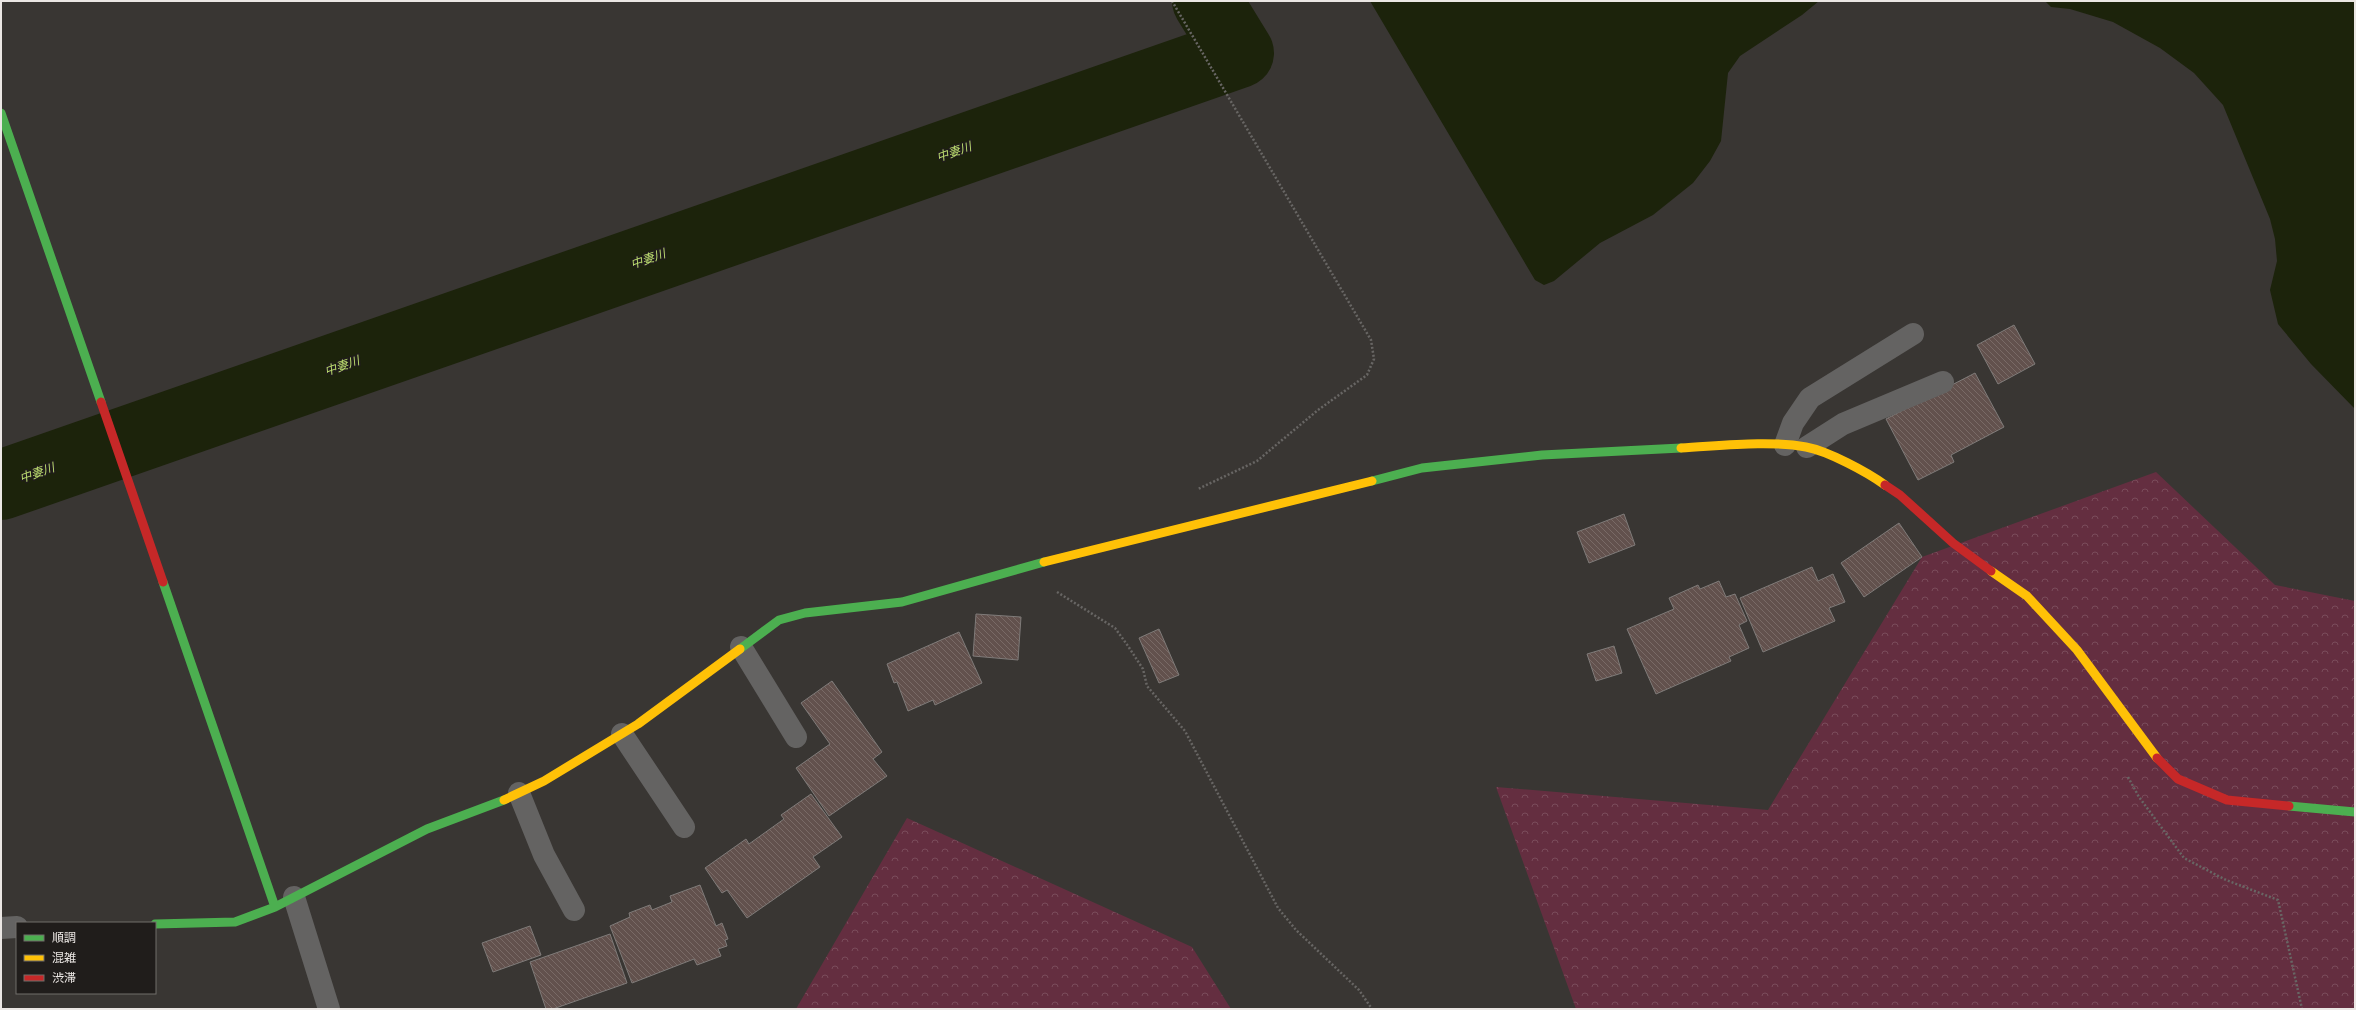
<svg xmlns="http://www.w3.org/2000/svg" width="2356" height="1010" viewBox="0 0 2356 1010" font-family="Poppins,'Noto Sans JP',sans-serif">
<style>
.forest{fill:url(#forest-crowns)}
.water{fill:#1c230b}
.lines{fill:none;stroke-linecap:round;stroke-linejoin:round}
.river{stroke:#1c230b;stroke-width:70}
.building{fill:url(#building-back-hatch);stroke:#7f7b79}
.path{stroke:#686664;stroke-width:2.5;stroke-dasharray:2 2;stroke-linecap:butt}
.street{stroke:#646362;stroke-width:22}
.fast{stroke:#4caf50;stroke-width:9}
.slow{stroke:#ffc107;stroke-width:9}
.jam{stroke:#c62828;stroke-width:9}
.labels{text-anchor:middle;stroke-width:3;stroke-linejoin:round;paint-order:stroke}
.water-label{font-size:12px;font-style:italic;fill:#bedf70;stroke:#201d1b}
</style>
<defs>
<pattern id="forest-crowns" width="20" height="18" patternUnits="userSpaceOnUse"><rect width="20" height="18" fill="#642e40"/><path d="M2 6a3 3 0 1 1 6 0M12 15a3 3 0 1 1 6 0" fill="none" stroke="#7a4c5b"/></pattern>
<pattern id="building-back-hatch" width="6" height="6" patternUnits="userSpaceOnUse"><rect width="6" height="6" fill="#62514d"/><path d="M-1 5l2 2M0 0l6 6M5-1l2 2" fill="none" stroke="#796a66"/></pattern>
</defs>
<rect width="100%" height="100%" fill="#393633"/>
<path class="forest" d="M2156 472 2275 585 2355 601V1009H1576L1496 787 1768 810 1922 557Z
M907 818 1192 947 1231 1009H796Z"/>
<path class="water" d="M1370 1H1819L1802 15 1740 56 1728 73 1721 141 1710 161 1693 183 1653 215 1600 243 1554 281 1544 285 1535 280Z
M2045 1H2355V409L2311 364 2278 324 2270 290 2277 261 2275 239 2270 219 2223 105 2194 73 2160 48 2113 22 2070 9 2051 7Z"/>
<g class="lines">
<path class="river" d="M1 485 1239 53 1207 1"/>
</g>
<path class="building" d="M2014 325 2035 364 1998 384 1977 345Z
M1975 373 2004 427 1951 455 1954 462 1918 480 1886 419Z
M1624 514 1635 545 1589 563 1577 532Z
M1899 523 1922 557 1864 597 1841 563Z
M1812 567 1818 581 1833 574 1845 602 1829 608 1835 621 1763 652 1740 598Z
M1719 581 1726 597 1735 594 1747 621 1739 625 1749 648 1729 657 1731 661 1656 694 1627 629 1674 609 1669 598 1698 585 1700 589Z
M976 614 1021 617 1018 660 973 656Z
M1159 629 1179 675 1159 683 1139 638Z
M959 632 982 683 935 705 933 700 908 711 897 682 894 683 887 664Z
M1614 646 1622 673 1596 681 1587 654Z
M832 681 882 752 873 759 887 776 829 816 796 768 830 744 801 703Z
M811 794 842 837 813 857 820 867 747 918 727 890 722 893 705 868 746 839 749 844 784 819 781 815Z
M700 885 716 926 722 923 728 939 725 940 727 946 718 949 721 956 697 965 694 959 632 983 610 926 630 917 629 913 650 905 652 910 672 902 670 896Z
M530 926 541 955 493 972 482 943Z
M610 934 627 983 553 1009H546L530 962Z"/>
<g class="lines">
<path class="path" d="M1172 1 1371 340 1374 359 1367 375 1318 410 1257 461 1198 489
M1057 592 1115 628 1128 646 1143 669 1147 686 1185 731 1278 908 1296 930 1359 990 1372 1009
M2128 777 2139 797 2184 858 2226 880 2278 900 2302 1009"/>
<path class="street" d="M1785 445 1793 423 1810 398 1913 334
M1807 447 1843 424 1943 382
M741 647 796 737
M622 734 684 827
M519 793 544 855 574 910
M294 897 329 1009
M1 928 17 927"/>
<path class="fast" d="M1 113 101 402
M1372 481 1422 468 1542 455 1681 448
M163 582 275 907
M740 649 779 620 805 613 902 602 1044 562
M2289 806 2355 812
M155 924 235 922 275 907 427 829 504 800"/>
<path class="slow" d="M1681 448C1720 446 1768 440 1806 447 1828 451 1867 472 1885 485
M1044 562 1372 481
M1991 571 2027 596 2077 650 2157 758
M504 800 544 781 638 724 740 649"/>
<path class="jam" d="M101 402 163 582
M1885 485 1900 495 1953 543 1991 571
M2157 758 2178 779 2227 800 2289 806"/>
</g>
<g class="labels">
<g class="water-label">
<text transform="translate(954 152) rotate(-19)" y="4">中妻川</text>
<text transform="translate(648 259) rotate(-19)" y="4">中妻川</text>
<text transform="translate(342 366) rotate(-19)" y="4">中妻川</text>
<text transform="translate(37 473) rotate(-19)" y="4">中妻川</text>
</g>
</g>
<rect width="2356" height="1010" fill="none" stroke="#ebe7e4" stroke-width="4"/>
<rect x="16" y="922" width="140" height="72" fill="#201d1b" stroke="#716e6b"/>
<rect x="24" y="935" width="20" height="6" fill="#4caf50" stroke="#716e6b"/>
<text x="52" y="942" font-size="12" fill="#ebe7e4">順調</text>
<rect x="24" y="955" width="20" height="6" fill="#ffc107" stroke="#716e6b"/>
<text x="52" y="962" font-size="12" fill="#ebe7e4">混雑</text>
<rect x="24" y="975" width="20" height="6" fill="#c62828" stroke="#716e6b"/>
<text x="52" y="982" font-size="12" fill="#ebe7e4">渋滞</text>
</svg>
